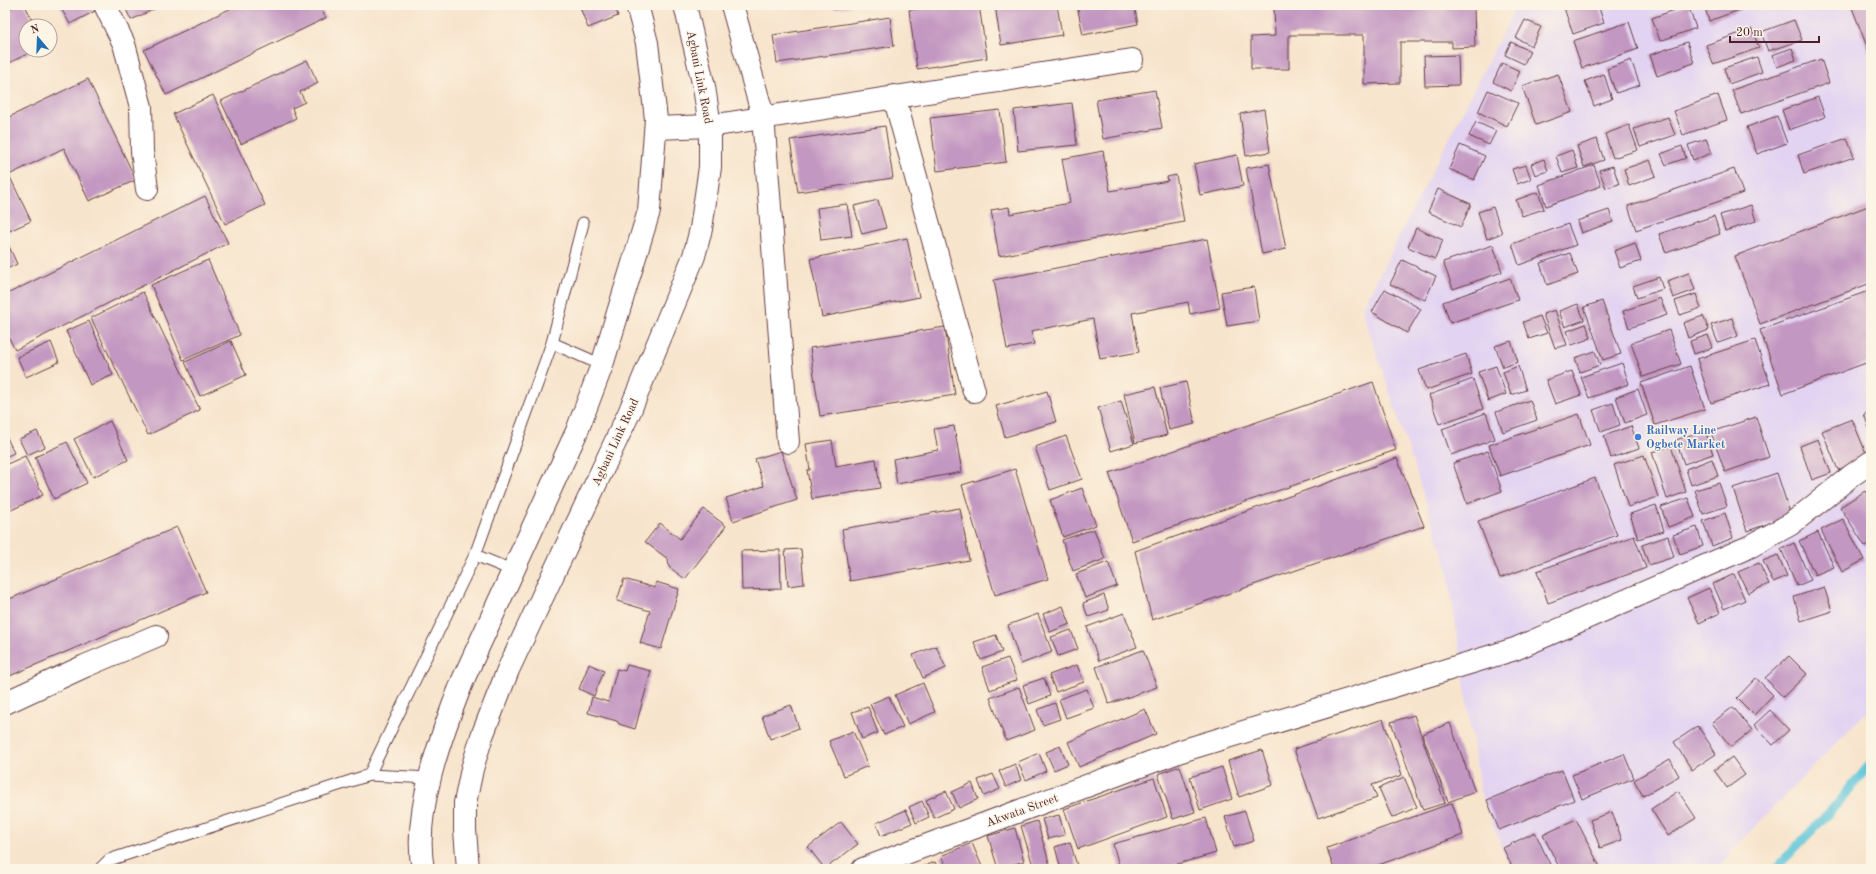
<svg xmlns="http://www.w3.org/2000/svg" width="1876" height="874" viewBox="0 0 1876 874" font-family="'Old Standard TT',serif">
<style>
.built{fill:#e3d3f2}
.lines{fill:none;stroke-linecap:round;stroke-linejoin:round}
.stream{stroke:#5dc5da;stroke-width:9}
.building{fill:#c297c1}
.lane-casing{stroke:#643d43;stroke-width:13}
.street-casing{stroke:#643d43;stroke-width:24}
.primary-casing{stroke:#643d43;stroke-width:24}
.lane{stroke:#fff;stroke-width:11}
.street{stroke:#fff;stroke-width:22}
.primary{stroke:#fff;stroke-width:22}
.shop-dot{fill:#3f7fe0;stroke:#fcf5e5;stroke-width:1.5}
.labels{text-anchor:middle;stroke-width:3;stroke-linejoin:round;paint-order:stroke}
.street-label{font-size:12px;fill:#4a1f2b;stroke:#fcf5e5}
.shop-label{font-size:12px;font-weight:bold;fill:#366cbe;stroke:#fcf5e5;text-anchor:start}
</style>
<rect width="100%" height="100%" fill="#fcf5e5"/>
<filter id="ink" filterUnits="userSpaceOnUse"><feTurbulence type="fractalNoise" baseFrequency=".025" numOctaves="2"/><feDisplacementMap in="SourceGraphic" scale="8" xChannelSelector="R" yChannelSelector="G"/><feConvolveMatrix kernelMatrix="1 2 1 2 8 2 1 2 1" color-interpolation-filters="sRGB"/></filter>
<filter id="wash" filterUnits="userSpaceOnUse"><feTurbulence type="fractalNoise" baseFrequency=".012" numOctaves="4" result="noise"/><feDisplacementMap in="SourceGraphic" scale="16" xChannelSelector="R" yChannelSelector="G"/><feGaussianBlur stdDeviation="0.9" result="paint"/><feColorMatrix in="noise" values="0 0 0 0 0 0 0 0 0 0 0 0 0 0 0 0 0 1.4 0 .05"/><feComposite in="paint" operator="in"/></filter>
<g filter="url(#wash)">
<rect width="100%" height="100%" fill="#f7e4cc"/>
<path class="built" d="M1517 5H1871V707L1740 842 1717 869H1510L1480 791 1447 566 1362 309Z"/>
<g class="lines">
<path class="stream" d="M1775 869 1839 802 1871 763"/>
</g>
<g id="blocks">
<path class="building" d="M17 5H25L35 26H26V50H35L5 65V11Z
M59 5H92L95 11 70 24Z
M124 5H163L131 20Z
M238 5H319L326 18 166 95 144 50Z
M579 5H614L618 16 588 28Z
M833 5H850V6L834 9Z
M943 5H979L987 58 917 69 909 10Z
M995 5H1057L1062 35 1001 45Z
M1077 5H1134L1138 24 1083 35Z
M1274 5H1474L1475 47 1452 48V42H1400V83L1364 84V35H1289V69H1251V37L1275 36Z
M1563 5H1598L1604 23 1573 34Z
M1688 5 1696 28 1660 41 1652 18Z
M1704 5H1753L1709 21Z
M1851 5H1871V57Z
M890 17 894 46 777 63 773 35Z
M1525 20 1541 27 1532 46 1516 38Z
M1794 20 1802 40 1768 51 1761 32Z
M1629 22 1638 49 1582 68 1573 41Z
M1752 29 1759 48 1713 64 1706 45Z
M1511 42 1530 51 1524 64 1505 55Z
M1687 42 1694 63 1657 76 1650 55Z
M1792 48 1796 60 1777 67 1772 55Z
M1458 55 1459 85 1425 86 1424 56Z
M1757 57 1762 72 1729 84 1724 68Z
M1821 59 1829 83 1741 114 1732 90Z
M307 60 318 83 300 92 305 102 292 108 296 118 241 144 221 101Z
M1631 60 1640 85 1616 93 1607 69Z
M1502 63 1520 71 1511 91 1493 82Z
M1558 74 1572 112 1536 125 1522 86Z
M1604 74 1612 99 1594 106 1585 81Z
M88 79 136 180 89 201 64 148 9 175 31 221 5 233V119Z
M1155 90 1162 128 1103 139 1096 100Z
M1488 90 1518 103 1507 126 1478 112Z
M213 95 265 205 225 224 173 114Z
M1718 95 1727 120 1683 135 1674 111Z
M1818 97 1825 117 1789 130 1782 110Z
M1072 103 1077 145 1018 151 1014 110Z
M1264 109 1270 152 1246 156 1240 114Z
M1000 110 1006 162 937 171 930 118Z
M1777 116 1787 143 1757 154 1747 127Z
M1668 117 1675 135 1640 147 1634 129Z
M1476 122 1496 131 1489 145 1469 136Z
M1629 125 1638 150 1613 158 1605 134Z
M885 126 893 178 798 192 790 140Z
M1847 138 1854 157 1804 174 1798 155Z
M1597 139 1604 160 1584 167 1577 146Z
M1706 139 1712 153 1693 160 1688 145Z
M1460 145 1485 156 1474 180 1449 169Z
M1682 146 1686 158 1666 165 1661 154Z
M1572 150 1578 168 1562 173 1556 156Z
M1103 151 1110 191 1168 181 1167 177 1176 175 1184 222 999 256 991 210 1009 207 1010 214 1070 203 1062 159Z
M1237 155 1243 186 1200 195 1194 164Z
M1544 159 1548 171 1535 175 1531 164Z
M1650 160 1656 176 1629 186 1624 169Z
M1269 164 1286 249 1262 254 1246 168Z
M1526 165 1531 179 1517 184 1512 169Z
M1594 165 1601 186 1546 206 1539 185Z
M1613 166 1619 184 1606 188 1599 170Z
M1734 169 1743 193 1636 230 1628 206Z
M1438 189 1471 204 1461 227 1428 212Z
M1538 192 1544 209 1522 216 1516 200Z
M205 196 228 243 15 350 5 330V295Z
M878 200 886 228 862 234 854 206Z
M847 204 852 236 821 240 817 208Z
M1751 205 1756 221 1725 231 1720 215Z
M1871 205V283L1760 324 1735 256Z
M1493 207 1502 233 1487 239 1478 212Z
M1609 210 1613 222 1581 233 1577 221Z
M1714 216 1720 234 1666 253 1659 234Z
M1568 224 1576 245 1519 265 1512 244Z
M1416 228 1443 240 1435 259 1408 247Z
M907 238 919 297 822 317 810 259Z
M1207 239 1220 308 1190 314 1188 302 1132 313 1139 352 1100 359 1093 319 1031 331 1034 344 1007 349 994 280Z
M1635 243 1641 261 1620 268 1614 251Z
M8 244 17 264 5 270V245Z
M1493 245 1502 272 1453 289 1443 262Z
M1570 253 1578 274 1547 285 1540 263Z
M208 260 240 335 183 360 151 285Z
M1402 260 1436 276 1425 300 1390 284Z
M1689 273 1695 290 1673 298 1667 281Z
M1659 277 1663 289 1637 298 1633 286Z
M1510 278 1518 300 1450 323 1443 302Z
M1254 287 1259 321 1227 326 1221 292Z
M1385 289 1421 309 1407 333 1372 312Z
M1871 290V361L1783 394 1760 330Z
M143 292 200 410 148 435 91 318Z
M1696 294 1701 308 1680 315 1675 301Z
M1660 298 1667 315 1629 328 1623 311Z
M1602 301 1621 354 1603 360 1584 307Z
M1578 304 1584 320 1565 327 1559 311Z
M1555 310 1567 345 1555 348 1543 314Z
M1540 316 1547 333 1529 339 1523 322Z
M1703 316 1709 330 1688 338 1683 323Z
M1732 318 1738 336 1718 343 1711 325Z
M89 321 113 375 90 385 66 331Z
M1586 324 1591 338 1572 345 1567 331Z
M945 327 955 395 820 416 810 348Z
M1669 330 1681 364 1643 377 1631 343Z
M1708 335 1712 348 1694 354 1690 341Z
M1755 340 1770 384 1711 403 1697 359Z
M231 341 246 375 200 396 185 362Z
M1511 341 1518 362 1503 367 1495 346Z
M51 342 59 362 26 377 17 357Z
M1595 351 1600 365 1580 372 1575 358Z
M1466 354 1472 374 1426 390 1419 370Z
M1622 363 1629 384 1589 398 1581 377Z
M1496 366 1506 394 1488 401 1478 372Z
M1518 366 1526 390 1511 395 1503 372Z
M1690 366 1705 409 1655 425 1641 383Z
M1572 371 1581 395 1555 404 1546 380Z
M1473 379 1483 409 1439 424 1429 395Z
M1186 382 1195 424 1169 430 1160 388Z
M1373 382 1396 450 1132 541 1109 473Z
M1155 387 1167 435 1135 443 1124 394Z
M1638 389 1647 415 1625 423 1616 397Z
M1047 391 1056 422 1005 437 996 406Z
M1530 400 1537 420 1503 432 1496 412Z
M1121 401 1134 444 1111 451 1098 408Z
M1613 403 1620 425 1601 432 1593 410Z
M1871 412V434L1864 414Z
M1486 413 1495 439 1451 455 1442 429Z
M1579 414 1590 445 1500 476 1489 445Z
M1756 417 1769 457 1725 472 1711 432Z
M1852 419 1868 458 1838 470 1822 431Z
M110 421 128 460 93 477 74 439Z
M954 426 962 472 897 484 893 459 938 450 934 429Z
M1631 426 1639 448 1611 458 1604 436Z
M1705 430 1713 454 1684 464 1676 440Z
M37 431 45 447 27 455 19 439Z
M5 433 14 453 5 457Z
M1066 436 1082 479 1050 490 1035 447Z
M1818 439 1831 473 1812 480 1800 446Z
M832 440 836 466 876 459 880 488 812 499 807 470H810L806 444Z
M67 442 87 483 54 499 35 457Z
M1671 446 1686 492 1667 499 1652 452Z
M781 451 797 500 733 521 726 498 764 486 755 459Z
M1488 451 1502 491 1467 504 1453 463Z
M1644 455 1658 497 1628 507 1614 465Z
M25 456 43 495 5 513V465Z
M1397 458 1424 526 1152 620 1135 551Z
M1712 459 1718 476 1691 485 1686 469Z
M1015 469 1048 579 995 595 962 485Z
M1777 473 1791 516 1747 531 1733 488Z
M1595 478 1617 535 1500 578 1478 521Z
M1719 483 1727 506 1703 514 1695 490Z
M1082 488 1096 525 1063 537 1050 500Z
M1865 491 1871 501V542L1865 546 1840 507Z
M1688 498 1695 517 1668 527 1661 507Z
M1656 505 1664 531 1638 539 1630 514Z
M960 508 969 560 850 581 842 529Z
M704 509 726 526 685 579 669 567 668 559 645 542 660 523 680 539Z
M1725 513 1733 538 1712 546 1703 521Z
M1843 519 1864 560 1842 572 1821 530Z
M177 527 206 592 5 678V601Z
M1697 527 1703 546 1680 554 1673 535Z
M1094 529 1105 559 1073 571 1062 540Z
M1818 532 1834 567 1815 575 1799 541Z
M1634 536 1646 568 1548 603 1537 571Z
M1668 536 1674 557 1649 565 1642 545Z
M1794 543 1811 580 1797 586 1781 549Z
M801 549 804 584 788 586 785 550Z
M780 550 781 589 742 590 741 551Z
M1778 555 1787 576 1773 582 1763 561Z
M1108 562 1117 586 1085 598 1076 574Z
M1759 563 1769 584 1748 593 1738 572Z
M1734 574 1745 600 1724 609 1713 584Z
M624 579 655 588 656 582 679 589 661 649 640 643 650 611 617 601Z
M1824 587 1832 611 1801 621 1794 597Z
M1709 588 1720 613 1699 623 1687 598Z
M1104 595 1109 610 1088 617 1083 603Z
M1063 606 1070 624 1050 632 1043 614Z
M1124 613 1137 647 1099 661 1087 627Z
M1038 614 1052 652 1021 664 1008 625Z
M1071 630 1078 649 1058 656 1051 637Z
M996 635 1002 652 981 660 974 642Z
M936 646 946 668 923 678 913 655Z
M1143 650 1157 687 1109 704 1096 667Z
M1789 656 1807 674 1783 697 1765 678Z
M1008 658 1017 680 990 690 982 667Z
M589 664 604 671 594 696 579 689Z
M627 665 651 671 635 729 619 724 617 721 588 713 592 697 608 702 617 669 625 671Z
M1077 665 1084 682 1056 692 1049 675Z
M1044 678 1050 696 1029 704 1023 685Z
M1756 678 1773 695 1754 715 1737 698Z
M923 683 935 712 908 724 895 695Z
M1019 687 1035 730 1006 741 990 698Z
M1087 689 1094 708 1066 718 1059 699Z
M889 696 903 727 884 735 870 704Z
M1055 703 1060 719 1043 725 1037 710Z
M791 705 799 728 770 739 762 716Z
M868 707 878 733 862 739 852 712Z
M1733 707 1752 730 1731 747 1712 723Z
M1145 709 1156 734 1079 767 1068 742Z
M1770 710 1789 730 1773 745 1754 725Z
M1414 715 1445 803 1423 810 1391 722Z
M1383 719 1402 775 1372 785 1377 798 1318 818 1294 749Z
M1450 723 1475 792 1448 802 1422 734Z
M1698 726 1716 754 1692 770 1674 742Z
M853 731 868 766 844 776 829 741Z
M1060 746 1068 764 1054 770 1046 752Z
M1262 750 1273 785 1239 797 1228 761Z
M1039 753 1046 771 1026 780 1018 762Z
M1624 754 1634 778 1582 799 1572 775Z
M1732 757 1745 775 1727 788 1714 770Z
M1670 759 1679 776 1643 796 1634 780Z
M1015 764 1021 780 1006 787 999 771Z
M1180 766 1195 812 1173 819 1158 774Z
M1222 767 1232 799 1200 810 1190 777Z
M1562 770 1574 800 1499 830 1487 800Z
M993 774 1000 789 984 796 978 780Z
M1404 777 1417 807 1392 818 1379 788Z
M1154 778 1167 817 1078 849 1064 809Z
M972 783 978 799 959 808 952 792Z
M946 791 954 809 934 818 926 800Z
M1678 791 1696 818 1668 836 1651 809Z
M922 801 929 817 916 823 909 807Z
M1452 803 1463 835 1367 869H1334L1327 848Z
M906 810 912 823 881 836 876 823Z
M1245 811 1254 841 1234 847 1225 817Z
M1612 812 1622 840 1600 848 1590 820Z
M1059 815 1065 835 1048 839 1042 819Z
M1206 818 1216 853 1160 869H1120L1113 844Z
M1576 819 1601 869H1560L1543 835Z
M1037 821 1051 869H1034L1021 826Z
M841 822 858 844 825 869 808 847Z
M1015 828 1024 861 998 869 988 836Z
M1535 832 1552 869H1513L1503 848Z
M1070 842 1078 869H1061L1055 847Z
M972 843 983 869H947L941 856Z
M935 862 938 869H917Z"/>
</g>
</g>
<g filter="url(#ink)">
<use href="#blocks" fill-opacity="0" stroke="#643d43" stroke-width="1"/>
<g class="lines">
<g class="lane-casing">
<path id="lane" d="M552 343 602 365
M475 555 514 571
M369 775 475 555 552 343 583 223
M100 869 109 860 369 775 430 778"/>
</g>
<g class="street-casing">
<path id="street" d="M105 5 124 44 141 107 142 151 147 189
M732 5 763 116 788 442
M894 96 974 391
M656 128 710 126 1132 60
M5 703 85 666 156 636
M863 869 1181 751 1515 649 1751 546 1791 524 1851 476 1871 462"/>
</g>
<g class="primary-casing">
<path id="primary" d="M423 869C412 812 442 733 463 680L577 431 602 365 649 211 656 119 647 43 637 5
M468 869 465 830V803L472 769 482 736 508 670 629 413 694 256 701 229 710 167V126L704 87 685 5"/>
</g>
<use href="#lane" class="lane"/>
<use href="#street" class="street"/>
<use href="#primary" class="primary"/>
</g>
</g>
<circle class="shop-dot" cx="1638" cy="437" r="4"/>
<g class="labels">
<g class="street-label">
<text transform="translate(700 77) rotate(79)" y="4">Agbani Link Road</text>
<text transform="translate(615 442) rotate(-65)" y="4">Agbani Link Road</text>
<text transform="translate(1022 810) rotate(-20)" y="4">Akwata Street</text>
</g>
<g class="shop-label">
<text x="1646" y="434">Railway Line<tspan x="1646" dy="14">Ogbete Market</tspan></text>
</g>
</g>
<rect width="1876" height="874" fill="none" stroke="#fcf5e5" stroke-width="20"/>
<g transform="translate(38 38) rotate(341)"><circle r="19" fill="#fcf5e5" stroke="#b59f9b"/>
<path d="M0-3L7 15L0 10L-7 15Z" fill="#1f6fb2"/>
<text y="-6" font-size="11" font-weight="bold" text-anchor="middle" fill="#4a1f2b">N</text>
</g>
<path d="M1730 36v6h89v-6" fill="none" stroke="#4a1f2b" stroke-width="2"/>
<text x="1736" y="36" font-size="12" fill="#4a1f2b" stroke="#fcf5e5" stroke-width="3" paint-order="stroke">20 m</text>
</svg>
